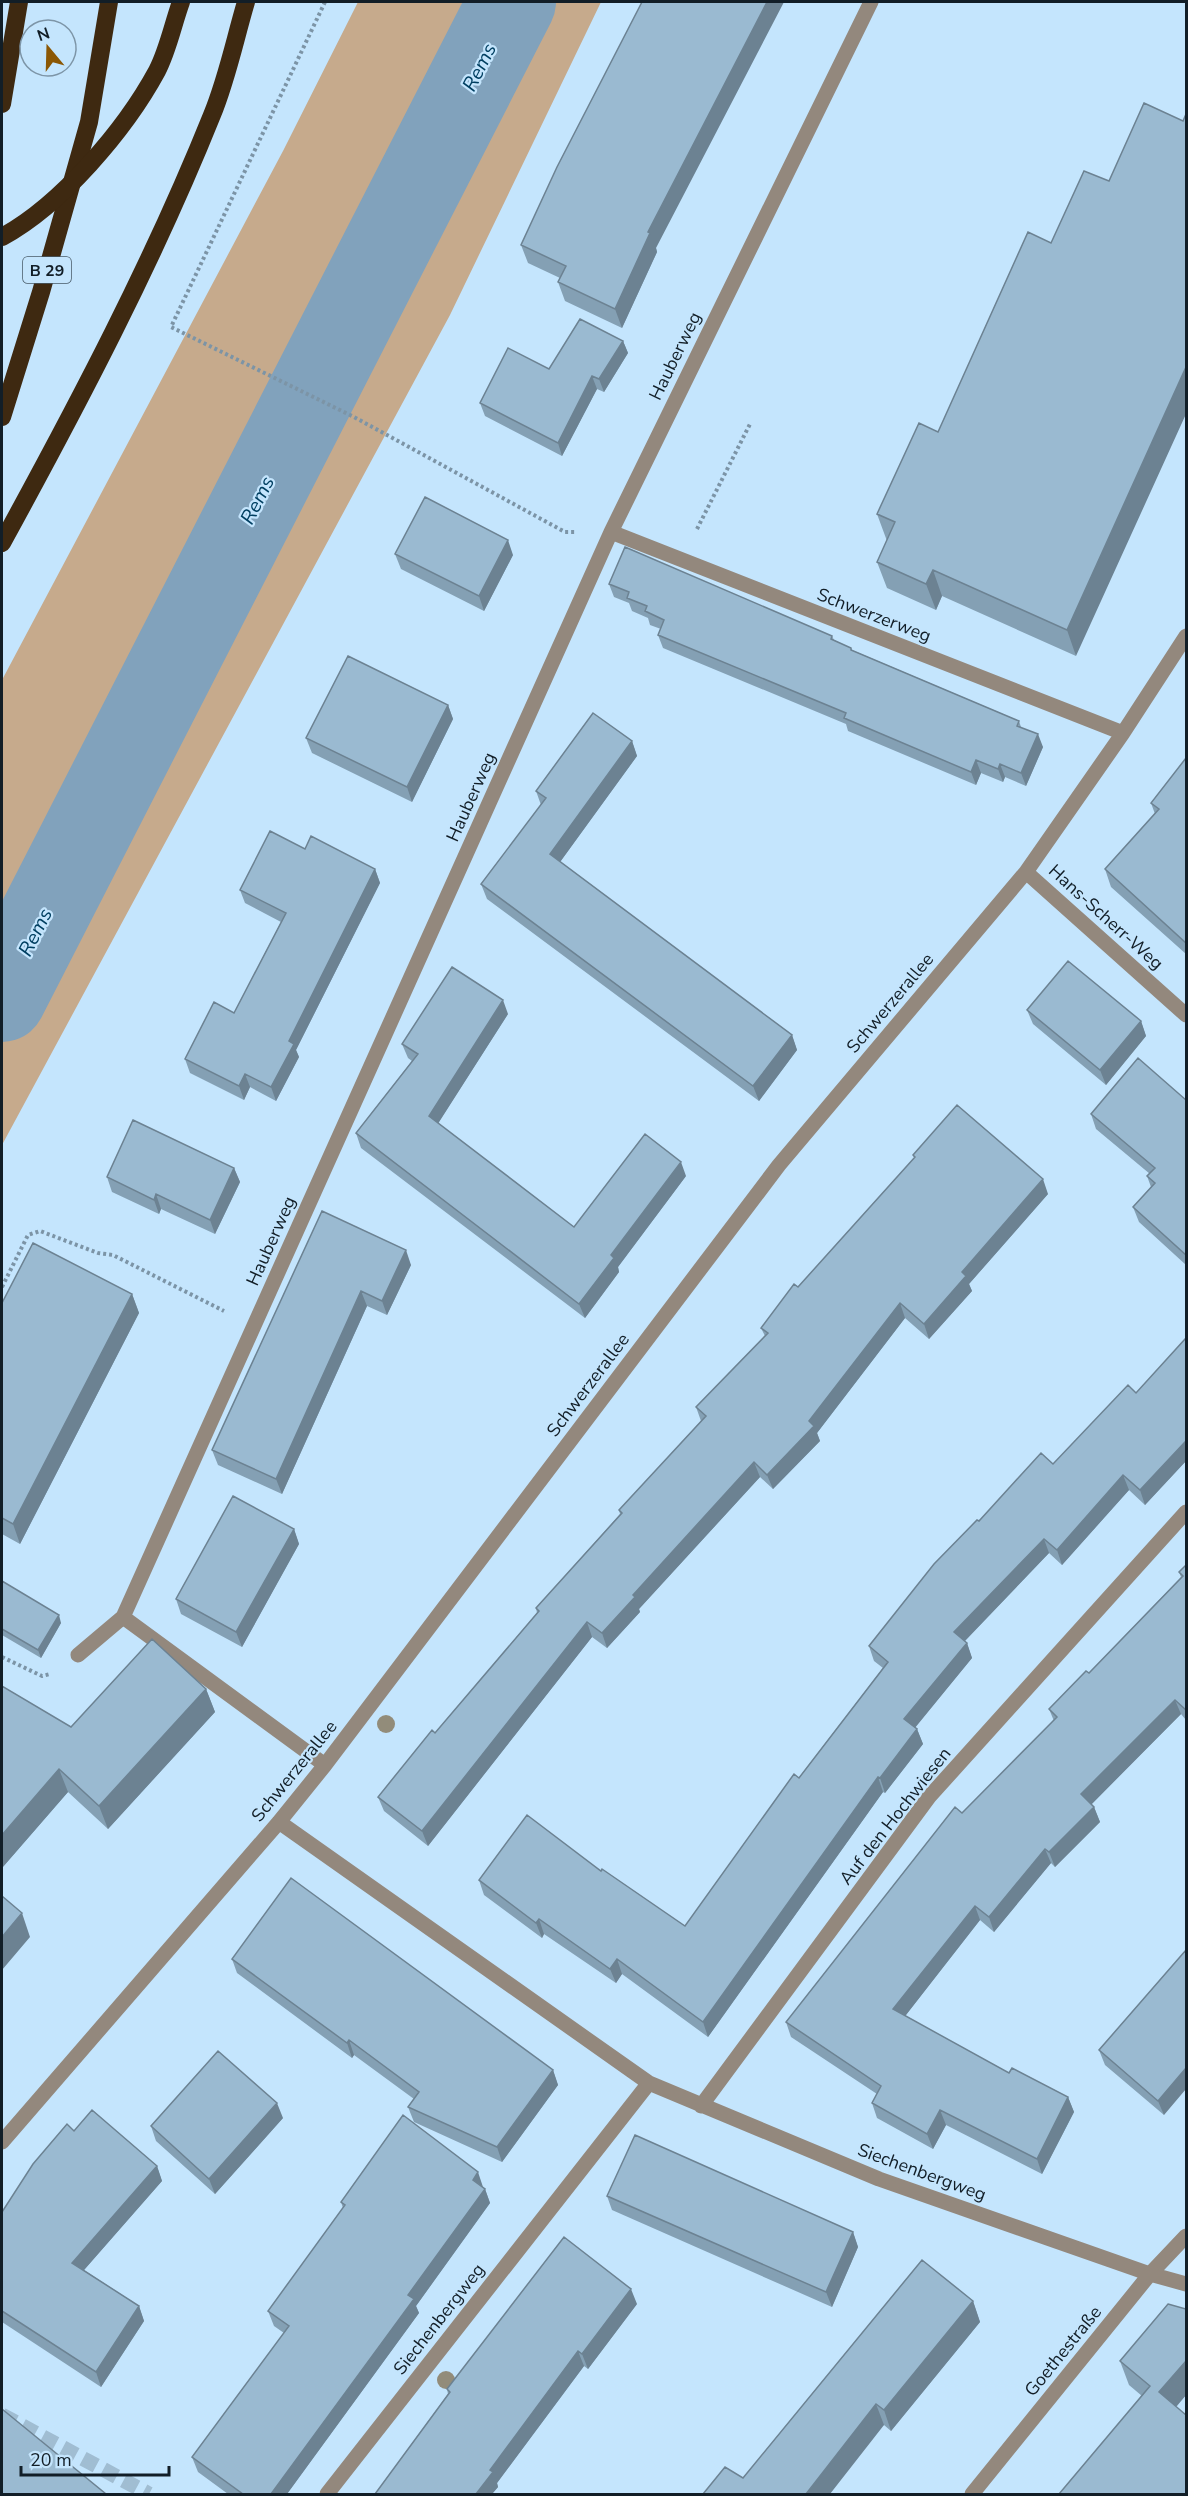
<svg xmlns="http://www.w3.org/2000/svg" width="1188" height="2496" viewBox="0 0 1188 2496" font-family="'Nunito Sans',sans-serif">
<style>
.forest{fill:#c6aa8c}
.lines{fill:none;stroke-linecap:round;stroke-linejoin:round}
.river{stroke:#81a2bc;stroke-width:88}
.minor-tunnel{stroke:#a0bdd2;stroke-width:15;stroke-dasharray:15 8;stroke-linecap:butt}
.path{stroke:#7c94a6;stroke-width:4;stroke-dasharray:3 3;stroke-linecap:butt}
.minor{stroke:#93887d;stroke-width:15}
.highway{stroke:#3e2911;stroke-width:18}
.highway-bridge{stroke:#3e2911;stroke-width:18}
.tree{fill:#928c7a}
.wall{fill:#84a0b4}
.shaded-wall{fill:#6c8292}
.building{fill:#9abad1;stroke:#6c8292;stroke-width:1.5}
.labels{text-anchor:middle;stroke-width:4.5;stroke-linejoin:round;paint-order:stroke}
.shield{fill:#c4e5fd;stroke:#475a67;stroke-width:1.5}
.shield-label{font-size:16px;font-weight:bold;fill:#121e27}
.street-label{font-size:18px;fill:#121e27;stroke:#c4e5fd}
.water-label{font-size:20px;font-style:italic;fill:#003f61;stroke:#c4e5fd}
</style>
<rect width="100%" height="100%" fill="#c4e5fd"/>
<path class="forest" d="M358 2H601L450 315 2 1145V680L283 151Z"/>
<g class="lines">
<path class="river" d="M2 998 512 2"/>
<path class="minor-tunnel" d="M2 2415 149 2494"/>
<path class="path" d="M325 2 171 327 354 417 565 532H575
M697 529 751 422
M2 1287 28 1235 40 1231 98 1253 113 1255 224 1311
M2 1657 42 1676 50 1674"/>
<path class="minor" d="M611 532 1123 733
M1026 872 1186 1015
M123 1617 325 1765
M78 1655 123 1617 611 532 871 2
M279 1822 649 2083 879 2179 1150 2274 1186 2284
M701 2106 929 1797 1186 1512
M2 2142 279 1822 325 1765 779 1165 1026 872 1123 733 1186 636
M327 2494 649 2083
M972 2494 1150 2274 1186 2236"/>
<path class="highway" d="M2 104 19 2
M2 417 41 292 89 122 109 2
M2 543C78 404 153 262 212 115 227 79 235 39 246 2"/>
<path class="highway-bridge" d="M2 237C61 205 125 130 157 71 168 50 173 24 181 2"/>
</g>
<g class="tree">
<circle cx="386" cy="1724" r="9"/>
<circle cx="446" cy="2380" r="9"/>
</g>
<path class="wall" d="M1028 232 1076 656 942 596 936 610 887 588 877 562 887 541 877 514 938 432Z
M521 245 656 248 657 252 622 328 565 301 558 282 560 278 528 263Z
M623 341 628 353 604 392 597 389 562 456 485 416 480 403 549 369Z
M395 554 513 555 484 611 401 569Z
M609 584 832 636 834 640 851 648 852 650 1019 721 1021 727 1043 747 1026 786 1005 777 1003 782 981 773 976 785 848 731 846 724 663 648 658 635 661 629 650 625 648 618 632 611 629 603 614 597Z
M448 705 453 719 412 802 312 753 306 738Z
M632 741 637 756 560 862 792 1035 797 1050 759 1101 487 899 481 884 541 805 536 791Z
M1186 758V954L1111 887 1105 869 1155 814 1151 803Z
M305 849 375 869 380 883 296 1050 299 1057 276 1101 250 1087 244 1100 190 1073 185 1059 234 1013 281 922 245 903 240 890Z
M1027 1010 1141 1021 1146 1036 1106 1085 1033 1024Z
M508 1014 438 1123 574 1227 686 1176 618 1267 619 1272 585 1318 361 1148 356 1133 412 1061 408 1058 402 1044Z
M1186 1100V1265L1139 1222 1133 1207 1151 1187 1147 1176 1150 1174 1096 1129 1091 1114Z
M913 1155 1048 1194 969 1284 972 1291 929 1339 905 1318 817 1433 820 1441 773 1489 760 1477 639 1609 640 1612 607 1648 592 1637 428 1846 384 1811 378 1797 435 1733 537 1613 536 1608 620 1514 619 1510 701 1421 696 1407 765 1336 761 1328 914 1158Z
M234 1168 240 1182 215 1234 161 1209 159 1214 112 1192 107 1177Z
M322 1211 411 1265 387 1315 367 1306 282 1494 218 1465 212 1450Z
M132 1294 139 1313 20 1544 2 1534V1303Z
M1186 1338V1461L1145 1505 1129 1490 1062 1565 1049 1553 965 1641 967 1643 972 1658 915 1727 917 1729 923 1744 885 1793 883 1792 708 2037 622 1974 616 1983 544 1934 542 1938 484 1895 479 1880 601 1871 685 1926 883 1668 874 1661 869 1646 979 1521 1053 1464 1136 1393Z
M294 1529 299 1544 242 1647 181 1614 176 1599Z
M1186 1565V1720L1181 1714 1091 1804 1094 1807 1100 1822 1055 1867 1051 1863 994 1932 980 1920 905 2016 1009 2073 1068 2097 1074 2112 1042 2174 946 2125 933 2149 877 2118 872 2103 877 2094 791 2037 786 2022 962 1813 1054 1721 1049 1709 1089 1673 1181 1577 1179 1572Z
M2 1581 61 1623 41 1658 2 1635Z
M206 1689 215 1712 108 1829 68 1792 2 1868 71 1727Z
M1186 1950 1164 2115 1105 2065 1099 2050Z
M232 1959 553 2070 558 2085 502 2162 414 2122 408 2107 414 2099 354 2055 352 2058 237 1973Z
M283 2118 215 2194 156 2141 151 2126Z
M74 2131 157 2166 162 2181 84 2270 139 2306 144 2321 101 2387 2 2322V2212Z
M483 2187 485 2189 490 2203 416 2306 419 2313 287 2494H228L198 2472 192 2457 284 2333 274 2326 268 2311 343 2208 341 2202Z
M607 2196 853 2232 858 2247 832 2307 612 2210Z
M973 2301 980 2322 891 2431 884 2425 743 2478Z
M637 2304 588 2369 584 2366 497 2483 498 2487 492 2494H375L448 2394 447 2389Z
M1186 2309V2395L1177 2406 1142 2396 1129 2385 1120 2361Z"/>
<path class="shaded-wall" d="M767 2H784L656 248 657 252 622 328 615 309 648 232Z
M623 341 628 353 604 392 599 379Z
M1186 367V414L1076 656 1067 630Z
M592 376 597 389 562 456 558 443Z
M508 540 513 555 484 611 479 596Z
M933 570 942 596 936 610 926 584Z
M448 705 453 719 412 802 407 787Z
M1038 734 1043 747 1026 786 1021 773Z
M632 741 637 756 555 869 550 854Z
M976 760 981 773 976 785 971 772Z
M1000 764 1005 777 1003 782 998 769Z
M375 869 380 883 296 1050 299 1057 276 1101 271 1087 289 1041Z
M503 1000 508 1014 434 1130 429 1116Z
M1141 1021 1146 1036 1106 1085 1100 1070Z
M792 1035 797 1050 759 1101 753 1086Z
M245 1074 250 1087 244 1100 239 1086Z
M681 1162 686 1176 618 1267 619 1272 585 1318 579 1304 611 1255Z
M234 1168 240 1182 215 1234 210 1220Z
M1043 1179 1048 1194 969 1284 972 1291 929 1339 924 1324 962 1272Z
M156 1194 161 1209 159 1214 154 1200Z
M406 1250 411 1265 387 1315 382 1301Z
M361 1291 367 1306 282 1494 276 1479Z
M132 1294 139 1313 20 1544 13 1524Z
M900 1303 905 1318 817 1433 820 1441 773 1489 767 1475 809 1421Z
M1186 1441V1461L1145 1505 1140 1490Z
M754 1462 760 1477 639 1609 640 1612 607 1648 602 1633 633 1595Z
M1123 1475 1129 1490 1062 1565 1057 1550Z
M294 1529 299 1544 242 1647 236 1632Z
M1044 1539 1049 1553 959 1647 954 1632Z
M59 1615 61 1623 41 1658 38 1650Z
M587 1622 592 1637 428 1846 422 1831Z
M967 1643 972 1658 910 1734 904 1719Z
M206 1689 215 1712 108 1829 99 1806Z
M1175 1700 1181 1714 1087 1809 1081 1794Z
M917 1729 923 1744 885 1793 880 1778Z
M59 1769 68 1792 2 1868V1835Z
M878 1777 883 1792 708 2037 703 2022Z
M1094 1807 1100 1822 1055 1867 1049 1852Z
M1045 1849 1051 1863 994 1932 989 1917Z
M975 1906 980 1920 899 2024 893 2009Z
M22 1913 30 1937 2 1970V1937Z
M539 1919 544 1934 542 1938 536 1923Z
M617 1959 622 1974 616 1983 610 1969Z
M349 2040 354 2055 352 2058 347 2043Z
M1186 2068V2089L1164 2115 1158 2101Z
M553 2070 558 2085 502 2162 497 2147Z
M1068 2097 1074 2112 1042 2174 1037 2159Z
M277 2103 283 2118 215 2194 209 2179Z
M940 2110 946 2125 933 2149 927 2134Z
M157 2166 162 2181 77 2278 72 2263Z
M478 2172 483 2187 473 2180Z
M485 2189 490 2203 416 2306 419 2313 287 2494H271L408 2295Z
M853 2232 858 2247 832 2307 826 2292Z
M631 2289 637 2304 588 2369 582 2354Z
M973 2301 980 2322 891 2431 884 2410Z
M139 2306 144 2321 101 2387 96 2372Z
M578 2351 584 2366 497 2483 498 2487 492 2494H476L490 2470Z
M1186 2361V2395L1168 2416 1159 2392Z
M876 2404 884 2425 830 2494H806Z"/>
<path class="building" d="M642 2H767L648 232 650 233 615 309 558 282 566 266 521 245 557 167Z
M1144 103 1183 121 1186 114V367L1067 630 933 570 926 584 877 562 895 522 877 514 919 423 938 432 1028 232 1051 243 1084 171 1109 181Z
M580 319 623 341 599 379 592 376 558 443 480 403 508 348 549 369Z
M425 497 508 540 479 596 395 554Z
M625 547 832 636 831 639 851 648V650L1019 721 1017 726 1038 734 1021 773 1000 764 998 769 976 760 971 772 844 718 846 713 658 635 664 620 645 611 647 606 627 598 629 592 609 584Z
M348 656 448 705 407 787 306 738Z
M593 713 632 741 550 854 792 1035 753 1086 481 884 546 798 536 791Z
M1186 758V943L1105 869 1159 809 1151 803Z
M270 831 305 849 311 836 375 869 289 1041 294 1044 271 1087 245 1074 239 1086 185 1059 214 1002 234 1013 286 913 240 890Z
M1068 961 1141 1021 1100 1070 1027 1010Z
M452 967 503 1000 429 1116 574 1227 645 1134 681 1162 611 1255 614 1258 579 1304 356 1133 418 1054 402 1044Z
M1138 1058 1186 1100V1255L1133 1207 1155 1183 1147 1176 1155 1168 1091 1114Z
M957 1105 1043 1179 962 1272 966 1276 924 1324 900 1303 809 1421 814 1426 767 1475 754 1462 633 1595 635 1597 602 1633 587 1622 422 1831 378 1797 432 1730 435 1733 539 1611 536 1608 622 1513 619 1510 706 1416 696 1407 768 1333 761 1328 794 1284 798 1287 915 1157 913 1155Z
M133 1120 234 1168 210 1220 156 1194 154 1200 107 1177Z
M322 1211 406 1250 382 1301 361 1291 276 1479 212 1450Z
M33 1243 132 1294 13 1524 2 1518V1303Z
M1186 1338V1442V1441L1140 1490 1123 1475 1057 1550 1044 1539 954 1632 967 1643 904 1719 917 1729 880 1778 878 1777 703 2022 617 1959 610 1969 539 1919 536 1923 479 1880 527 1815 601 1871 602 1869 685 1926 794 1774 799 1778 888 1662 869 1646 934 1564 977 1520 979 1521 1041 1453 1053 1464 1128 1385 1136 1393Z
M233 1496 294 1529 236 1632 176 1599Z
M1186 1565V1710L1175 1700 1081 1794 1094 1807 1049 1852 1045 1849 989 1917 975 1906 893 2009 1009 2073 1012 2068 1068 2097 1037 2159 940 2110 927 2134 872 2103 881 2086 786 2022 955 1807 962 1813 1057 1717 1049 1709 1086 1671 1089 1673 1183 1576 1179 1572Z
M2 1581 59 1615 38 1650 2 1629Z
M152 1639 206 1689 99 1806 59 1769 2 1835V1686L71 1727Z
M291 1878 553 2070 497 2147 408 2107 419 2092 349 2040 347 2043 232 1959Z
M2 1896 22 1913 2 1937Z
M1186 1950V2068L1158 2101 1099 2050Z
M218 2051 277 2103 209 2179 151 2126Z
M92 2110 157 2166 72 2263 139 2306 96 2372 2 2311V2212L33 2164 67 2124 74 2131Z
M403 2115 478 2172 473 2180 485 2189 408 2295 414 2299 271 2494H243L192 2457 289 2326 268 2311 345 2205 341 2202Z
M635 2135 853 2232 826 2292 607 2196Z
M564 2237 631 2289 582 2354 578 2351 490 2470 493 2472 476 2494H375L450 2392 447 2389Z
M922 2260 973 2301 884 2410 876 2404 806 2494H703L725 2467 743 2478Z
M1168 2304 1186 2309V2361L1159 2392 1186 2415V2494H1059L1150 2386 1120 2361Z
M2 2409 106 2494H2Z"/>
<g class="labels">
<rect class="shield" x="23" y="257" width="48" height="26" rx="4.5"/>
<g class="shield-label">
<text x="47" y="276">B 29</text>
</g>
<g class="street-label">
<text transform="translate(675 356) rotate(-64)" y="6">Hauberweg</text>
<text transform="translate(874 615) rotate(21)" y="6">Schwerzerweg</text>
<text transform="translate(471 797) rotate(-66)" y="6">Hauberweg</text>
<text transform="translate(1106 917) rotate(42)" y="6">Hans-Scherr-Weg</text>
<text transform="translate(890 1003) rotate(-50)" y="6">Schwerzerallee</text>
<text transform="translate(271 1241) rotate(-66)" y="6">Hauberweg</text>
<text transform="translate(588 1385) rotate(-53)" y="6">Schwerzerallee</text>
<text transform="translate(294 1771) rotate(-51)" y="6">Schwerzerallee</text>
<text transform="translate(895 1816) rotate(-52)" y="6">Auf den Hochwiesen</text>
<text transform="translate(922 2172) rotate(20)" y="6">Siechenbergweg</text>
<text transform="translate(439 2319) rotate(-52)" y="6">Siechenbergweg</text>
<text transform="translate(1063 2351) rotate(-51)" y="6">Goethestraße</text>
</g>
<g class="water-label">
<text transform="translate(479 67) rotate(-63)" y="7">Rems</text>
<text transform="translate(257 500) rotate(-63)" y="7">Rems</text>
<text transform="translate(35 932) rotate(-63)" y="7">Rems</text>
</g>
</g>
<rect width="1188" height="2496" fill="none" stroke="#121e27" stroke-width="6"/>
<g transform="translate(48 48) rotate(341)"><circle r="28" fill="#c4e5fd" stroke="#7d95a7" stroke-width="1.5"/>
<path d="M0-4.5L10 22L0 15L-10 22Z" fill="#8b5704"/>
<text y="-9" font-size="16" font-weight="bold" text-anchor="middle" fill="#121e27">N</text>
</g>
<path d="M21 2466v9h148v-9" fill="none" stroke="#121e27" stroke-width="3"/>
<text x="30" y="2466" font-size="18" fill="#121e27" stroke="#c4e5fd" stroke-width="4.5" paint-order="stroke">20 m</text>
</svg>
